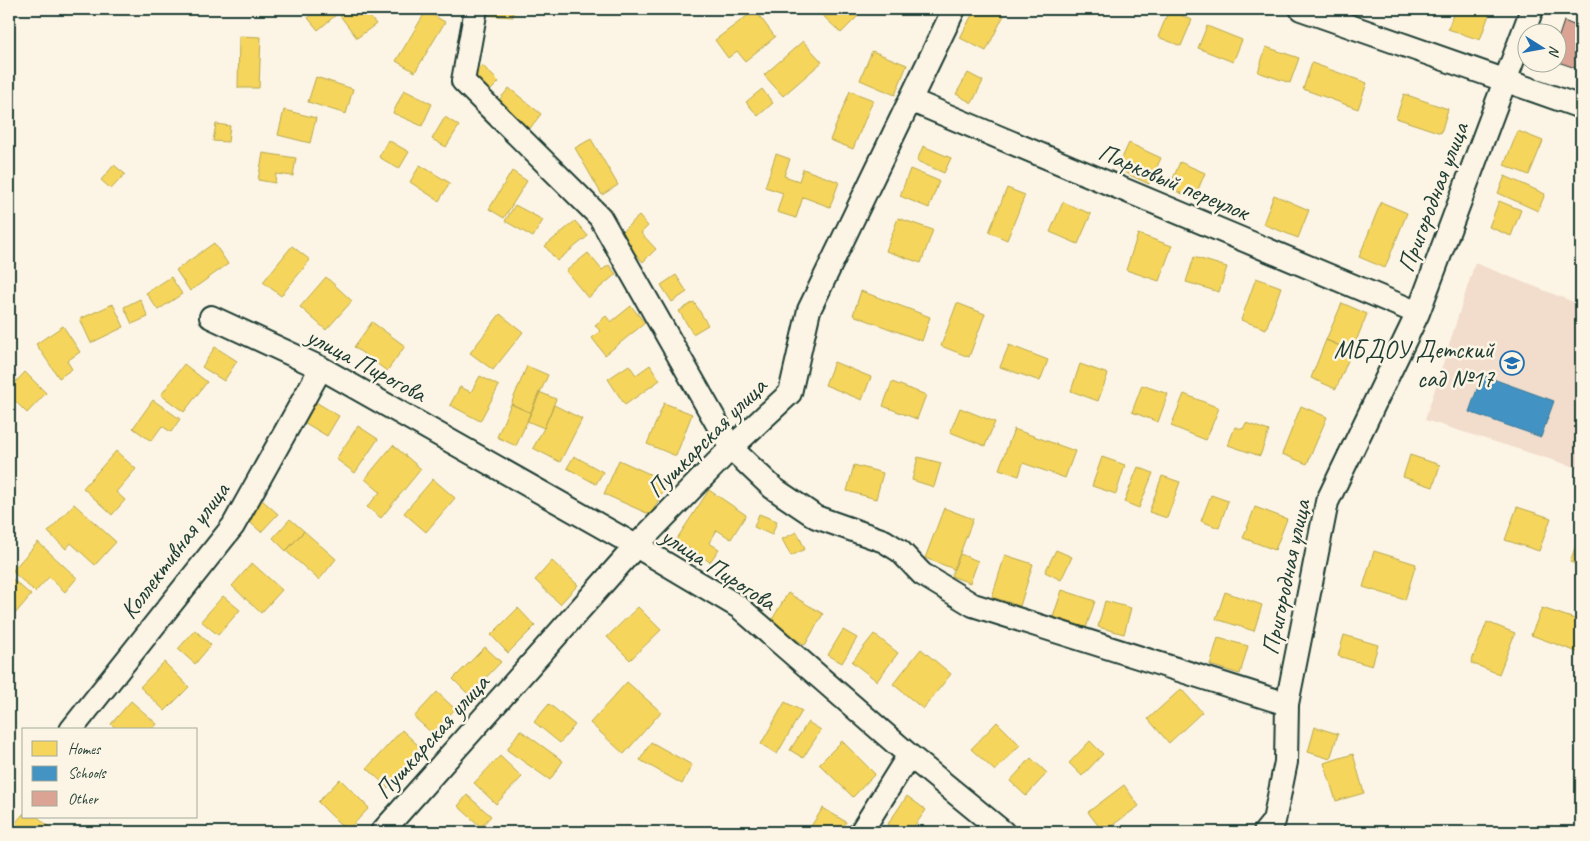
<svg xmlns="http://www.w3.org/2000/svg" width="1590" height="841" viewBox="0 0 1590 841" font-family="Caveat,sans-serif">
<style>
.built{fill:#f2dccc}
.homes{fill:#f6d55c;stroke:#b6a750}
.schools{fill:#4393c3;stroke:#387998}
.building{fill:#dba393;stroke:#1f3d34}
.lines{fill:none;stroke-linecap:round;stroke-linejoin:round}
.street-casing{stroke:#1f3d34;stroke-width:26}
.street{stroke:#fcf5e5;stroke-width:22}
.labels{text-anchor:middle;stroke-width:5;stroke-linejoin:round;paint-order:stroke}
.street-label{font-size:25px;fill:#1f3d34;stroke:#fcf5e5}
.poi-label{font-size:25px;fill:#1f3d34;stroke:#fcf5e5;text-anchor:end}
</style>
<rect width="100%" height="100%" fill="#fcf5e5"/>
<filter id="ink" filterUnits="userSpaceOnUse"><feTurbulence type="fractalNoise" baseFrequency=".02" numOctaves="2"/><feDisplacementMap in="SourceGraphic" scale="10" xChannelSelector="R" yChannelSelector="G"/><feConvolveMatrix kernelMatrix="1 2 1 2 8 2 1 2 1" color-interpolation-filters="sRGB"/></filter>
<g filter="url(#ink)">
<path class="built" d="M1475 263 1581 305V469L1425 420Z"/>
<path class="homes" d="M319 9H343L318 30 308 18Z
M343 9H363L376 24 357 38 338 13Z
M482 9H513V17L482 15Z
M823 9H853L859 15 841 33 819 12Z
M975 9H990L1004 15 986 51 960 38Z
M1087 9H1104L1101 15Z
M1455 9H1491L1480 40 1448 29Z
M755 10 775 37 745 61 737 51 728 58 715 40Z
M1169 10 1192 20 1181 46 1158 37Z
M426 11 445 22 415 72 396 61Z
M1207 26 1242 40 1233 62 1198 48Z
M239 36 261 37 259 88H238Z
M803 41 822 62 783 96 764 75Z
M1266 47 1299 58 1290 83 1258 72Z
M872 51 907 65 895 95 860 80Z
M1312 63 1367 83 1358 109 1303 89Z
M482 65 499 82 487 94 470 77Z
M968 73 983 81 972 103 956 94Z
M316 77 353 89 346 114 308 102Z
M509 88 541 114 528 131 495 105Z
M762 89 773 103 758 116 746 102Z
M404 90 432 104 422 126 393 113Z
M850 91 873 100 853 149 830 140Z
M1404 94 1448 109 1441 133 1396 118Z
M284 110 316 118 310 143 278 135Z
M445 117 459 126 446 147 432 139Z
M216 124 230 126 228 142 213 141Z
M1518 131 1543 141 1529 175 1504 165Z
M591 139 618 185 602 195 575 148Z
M388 140 409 152 399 169 379 157Z
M1129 143 1161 158 1149 184 1117 169Z
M923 146 951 158 944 173 917 161Z
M263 153 296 158 293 176 276 174 275 183 258 180Z
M776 154 790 159 784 176 799 181 803 169 839 182 830 207 803 197 796 218 777 212 783 193 765 187Z
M1180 162 1205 173 1194 199 1169 188Z
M114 165 125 174 111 189 101 180Z
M420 165 450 183 439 201 410 182Z
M910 169 939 181 929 208 900 196Z
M512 171 527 181 504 218 489 209Z
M1505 176 1545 194 1538 211 1498 193Z
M1007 188 1025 195 1007 240 989 232Z
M1274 195 1309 210 1298 238 1263 224Z
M1499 201 1521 210 1511 236 1489 227Z
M1063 202 1091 214 1078 244 1050 232Z
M1381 202 1407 213 1385 268 1359 257Z
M515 205 543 220 533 237 505 221Z
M639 216 648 226 641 233 656 249 643 262 618 235Z
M898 218 933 230 921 263 886 251Z
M575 221 588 236 557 261 545 246Z
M1138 234 1172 246 1159 281 1126 270Z
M214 243 228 264 190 291 176 270Z
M292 246 310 260 281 296 263 282Z
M588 253 602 270 609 265 616 274 588 298 566 271Z
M1194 257 1227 267 1219 292 1186 282Z
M676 275 687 292 672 302 661 285Z
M171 277 182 294 158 310 146 293Z
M326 277 352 301 326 330 300 307Z
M1256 278 1281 287 1266 329 1241 320Z
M861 291 930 317 922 341 853 315Z
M140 299 148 317 132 324 124 307Z
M694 302 708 325 693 334 679 311Z
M957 303 985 314 969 357 941 346Z
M1342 303 1367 314 1352 351 1326 340Z
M113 304 124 327 91 343 80 319Z
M631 306 645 323 605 355 592 338 600 331 595 325 606 316 611 322Z
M500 314 523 332 493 370 470 353Z
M372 322 405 346 387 371 354 347Z
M63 326 80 352 67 361 72 369 59 378 36 344Z
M1326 340 1352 351 1336 389 1311 378Z
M1009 345 1048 360 1040 381 1000 367Z
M215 347 237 361 224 381 202 367Z
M834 362 871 377 862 400 825 385Z
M184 364 207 382 184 412 161 395Z
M1080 364 1108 374 1098 401 1071 391Z
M629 365 636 375 650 365 660 380 625 405 608 379Z
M527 366 548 375 531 413 511 404Z
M25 372 46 393 27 413 9 395V389Z
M480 376 499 386 480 421 450 405 460 387 471 392Z
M892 382 926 395 917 419 883 406Z
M1142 385 1168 394 1158 422 1132 412Z
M539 392 556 399 544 428 527 421Z
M1184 394 1219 408 1206 440 1171 426Z
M153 400 180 419 171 432 162 426 151 441 133 428Z
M314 401 339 416 327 436 302 421Z
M664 403 692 414 676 456 647 444Z
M511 404 531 413 516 446 497 437Z
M554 405 582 419 560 462 533 448 544 428Z
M1301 406 1327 417 1307 464 1282 454Z
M960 408 995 422 985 446 950 432Z
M1246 423 1269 431 1260 456 1228 445 1235 427 1243 429Z
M358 426 378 439 355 473 336 459Z
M1014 429 1075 451 1065 478 1023 463 1019 476 999 469Z
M393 445 421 469 381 518 367 507 380 492 365 479Z
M116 451 136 469 116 492 125 500 112 515 83 488Z
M1410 455 1440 465 1433 487 1403 477Z
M574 456 603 472 596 484 567 468Z
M918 457 941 463 934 487 912 480Z
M1102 457 1125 465 1116 494 1092 486Z
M619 460 667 482 651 515 604 494Z
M854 465 883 473 876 499 847 491Z
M1138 467 1153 473 1139 508 1124 502Z
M1162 476 1180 482 1167 518 1149 512Z
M433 479 455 498 426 532 404 513Z
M709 490 746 515 731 539 717 530 709 543 719 549 710 562 676 540Z
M1211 495 1228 501 1219 528 1201 521Z
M262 500 278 514 261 532 245 518Z
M74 504 116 542 95 565 71 543 66 549 48 532Z
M1255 507 1287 519 1275 550 1243 538Z
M1517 507 1551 518 1539 551 1505 540Z
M944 508 973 519 954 569 925 558Z
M759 514 777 521 772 535 754 527Z
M290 519 304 531 286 551 273 538Z
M304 531 336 559 319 580 286 551Z
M1581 531V566L1570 562Z
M797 532 805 549 791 556 782 539Z
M38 542 77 578 65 592 49 577 35 592 12 571Z
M1056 550 1072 557 1061 580 1045 572Z
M1374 551 1416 564 1405 600 1363 587Z
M960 554 978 561 970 583 951 576Z
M1005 555 1033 564 1020 606 992 597Z
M552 561 578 585 560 604 535 580Z
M252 563 282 590 261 613 232 586Z
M10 577 31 595 9 621V579Z
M1062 590 1095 601 1086 628 1053 617Z
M1225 592 1262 605 1254 631 1216 619Z
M788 593 823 614 805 645 770 623Z
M223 596 240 610 218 635 201 621Z
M1105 601 1131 608 1124 634 1098 627Z
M638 607 661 630 630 660 607 637Z
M518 608 535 626 508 653 491 635Z
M1542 608 1581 621V649L1580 653 1531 635Z
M1487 622 1515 633 1499 674 1471 663Z
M195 630 211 645 195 664 178 649Z
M843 630 857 638 842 663 828 655Z
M874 634 898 653 877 681 852 662Z
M1344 635 1378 645 1372 666 1338 656Z
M1218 638 1248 646 1240 674 1210 665Z
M485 647 501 662 469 695 453 679Z
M921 649 951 674 923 709 893 684Z
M164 662 189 687 165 711 140 687Z
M627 682 661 712 624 754 590 723Z
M1181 689 1202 712 1169 743 1148 719Z
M437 692 455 709 433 734 414 717Z
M131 701 157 724 152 730H118L111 724Z
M785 702 802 711 777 754 761 744Z
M549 704 575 725 560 743 534 722Z
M808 722 821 730 803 758 790 750Z
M997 722 1020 745 995 771 971 749Z
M1315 727 1338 734 1330 759 1308 752Z
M402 730 423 750 388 788 367 768Z
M520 730 563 761 550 780 507 750Z
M842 741 875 774 853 797 819 764Z
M1090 741 1103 754 1082 776 1069 763Z
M651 742 692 765 682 784 640 760Z
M1353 754 1364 793 1336 801 1324 763Z
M500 756 522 777 496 804 474 783Z
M1031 758 1047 773 1026 796 1010 781Z
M340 779 369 808 347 831 318 802Z
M1124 785 1139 806 1103 832 1088 812Z
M467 795 491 816 481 827 458 806Z
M907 796 926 810 910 832H899L888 824Z
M823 808 846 822 840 832H807Z
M24 813V817H38L50 828 46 832H9V830Z"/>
<path class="schools" d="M1482 375 1554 401 1541 437 1469 412Z"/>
<path class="building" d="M1564 21 1581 28V70L1558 62V39Z"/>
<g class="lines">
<g class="street-casing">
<path id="street" d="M476 9 463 81 600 217 731 448 773 488 816 517 884 541 900 551 922 574 973 605 1287 704
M1301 9 1581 107
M910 100 1418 313
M211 317 321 368 636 546 739 607 909 755 1003 832
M71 730 233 526 321 368
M382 832 636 546 731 448 790 393 809 310 954 9
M861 832 909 755
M1265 832 1274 821 1286 762 1287 704 1327 502 1418 313 1532 9"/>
</g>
<use href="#street" class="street"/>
</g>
</g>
<defs>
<g id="school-ring" transform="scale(1.25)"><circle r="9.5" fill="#fcf5e5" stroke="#1f6fb2" stroke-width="1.5"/><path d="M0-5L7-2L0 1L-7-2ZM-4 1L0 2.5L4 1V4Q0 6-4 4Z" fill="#1f6fb2"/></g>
</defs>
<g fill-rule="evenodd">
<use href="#school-ring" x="1512" y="363"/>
</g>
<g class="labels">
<g class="street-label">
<text transform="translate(1174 181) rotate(23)" y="9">Парковый переулок</text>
<text transform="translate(1432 197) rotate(-69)" y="9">Пригородная улица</text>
<text transform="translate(367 364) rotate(28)" y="9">улица Пирогова</text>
<text transform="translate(706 437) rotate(-45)" y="9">Пушкарская улица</text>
<text transform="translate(174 550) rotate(-53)" y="9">Коллективная улица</text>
<text transform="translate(719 568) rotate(33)" y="9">улица Пирогова</text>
<text transform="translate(1285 577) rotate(-78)" y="9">Пригородная улица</text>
<text transform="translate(431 736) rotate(-48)" y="9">Пушкарская улица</text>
</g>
<g class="poi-label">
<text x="1494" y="358">МБДОУ Детский<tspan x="1494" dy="29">сад №17</tspan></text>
</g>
</g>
<rect width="1590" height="841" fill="none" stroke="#fcf5e5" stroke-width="30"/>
<rect x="15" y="15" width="1560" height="811" fill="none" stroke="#1f3d34" stroke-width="2" filter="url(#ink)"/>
<rect x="22" y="728" width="175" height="90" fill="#fcf5e5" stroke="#a4ab9e"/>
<rect x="32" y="741" width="25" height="15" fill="#f6d55c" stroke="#a4ab9e"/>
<text x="68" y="754" font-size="15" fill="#1f3d34">Homes</text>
<rect x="32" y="766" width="25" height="15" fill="#4393c3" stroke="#a4ab9e"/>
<text x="68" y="778" font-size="15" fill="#1f3d34">Schools</text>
<rect x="32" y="791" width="25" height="15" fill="#dba393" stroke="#a4ab9e"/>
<text x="68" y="804" font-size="15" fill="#1f3d34">Other</text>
<g transform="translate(1542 48) rotate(101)"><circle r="24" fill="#fcf5e5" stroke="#a4ab9e"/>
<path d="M0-4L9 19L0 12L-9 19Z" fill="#1f6fb2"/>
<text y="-8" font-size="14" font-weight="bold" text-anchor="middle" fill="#1f3d34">N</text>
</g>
</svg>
